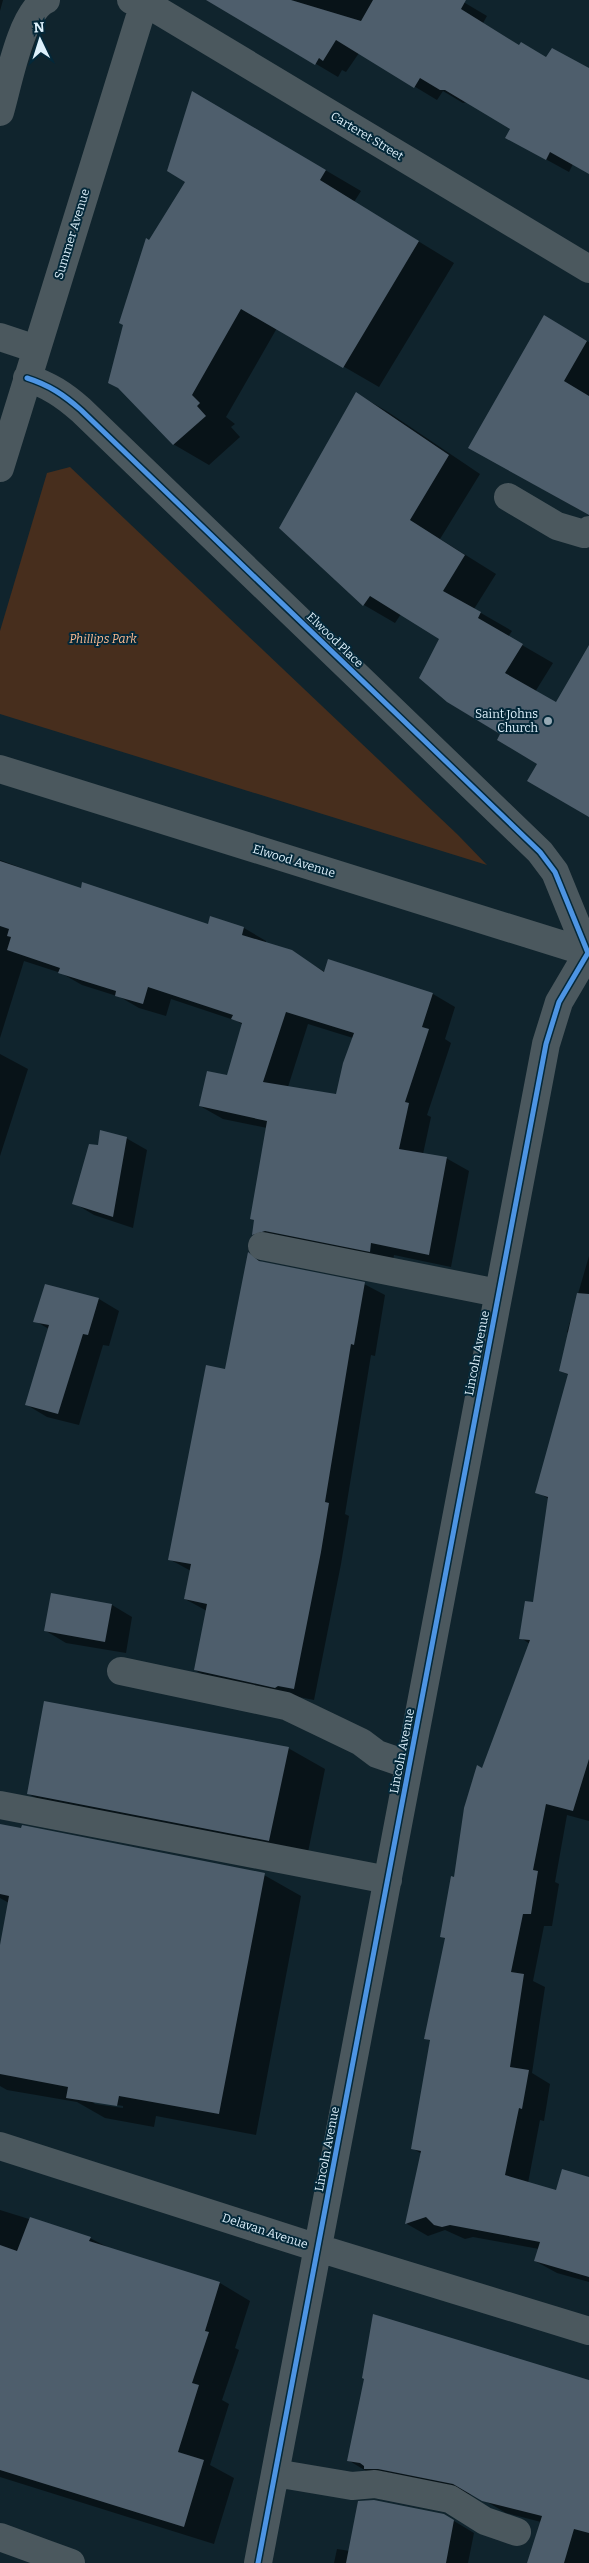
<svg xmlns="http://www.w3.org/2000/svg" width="589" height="2563" viewBox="0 0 589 2563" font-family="Bitter,serif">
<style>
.green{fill:#472e1d}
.shadow{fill:#0007;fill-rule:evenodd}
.building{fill:#4e5e6c;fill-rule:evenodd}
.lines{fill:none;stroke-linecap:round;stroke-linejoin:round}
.minor{stroke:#4b585e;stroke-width:28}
.cycleway-casing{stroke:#042839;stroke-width:8}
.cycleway{stroke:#4d94e3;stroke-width:5}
.poi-dot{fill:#96a9b4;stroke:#042839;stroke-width:2}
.labels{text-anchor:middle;stroke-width:4;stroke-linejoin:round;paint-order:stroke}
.street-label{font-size:12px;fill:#def1fc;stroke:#042839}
.park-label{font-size:12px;font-style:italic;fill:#fbb98f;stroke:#042839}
.poi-label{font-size:12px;fill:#def1fc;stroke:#042839;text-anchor:end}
</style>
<rect width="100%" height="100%" fill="#10242d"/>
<path class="green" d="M70 467 458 835 487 865 0 714V631L47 473Z"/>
<path class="shadow" d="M0 0H3L0 11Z
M221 0H460L487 16 483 23 520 46 547 59 589 70V173L573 164 569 172 529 150 512 128 468 102 463 103 443 91 437 100 359 53 346 72 342 70 338 77 219 6Z
M228 113 361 191 354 202 454 263 379 387 277 328 226 417 235 424 231 427 240 437 209 465 173 444 150 242Z
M545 317 589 342V515L470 448Z
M357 394 388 412 480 474 440 539 496 574 474 609 512 631 508 637 553 663 535 692 556 704 589 647V815L539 764 502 733 440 639 401 614 395 623 364 605 281 528Z
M0 860 81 890 209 925 211 917 244 928 266 941V944L292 952 325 972 329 960 433 994 455 1007 445 1039 451 1043 427 1115 431 1117 423 1154 446 1158 469 1171 451 1267 394 1255 392 1264 275 1247 253 1234 256 1221 252 1219 267 1128 223 1119 200 1106 228 1076 243 1025 237 1021 171 999 166 1016 139 1008 120 997 82 985 61 973 24 961 0 1038ZM308 1024 353 1038 337 1095 288 1087Z
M0 1054 28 1069 0 1156Z
M126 1138 147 1150 133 1228 94 1215 74 1203 99 1146Z
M249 1254 265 1264 364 1284 385 1295 375 1356 371 1355 345 1514 349 1516 341 1564 314 1700 299 1697 296 1699 215 1682 195 1670 207 1611 185 1599 191 1571 169 1559 226 1371Z
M589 1256V1821L567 1815 555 1882 559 1884 552 1926H544L533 1981 545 1987 532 2073 550 2084 544 2121 540 2120 528 2183 556 2192 589 2179V2282L557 2273 535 2261 539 2249 473 2237 465 2239 445 2230 428 2236 407 2224 422 2154 412 2148 431 2041 425 2038 446 1939 442 1937 483 1769 530 1644 521 1638 534 1604 549 1499 537 1492 569 1375 560 1371 569 1333 567 1332Z
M46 1286 99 1299 119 1311 109 1346 103 1345 79 1425 47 1417 27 1405 49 1329 35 1321Z
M112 1605 132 1617 126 1653 66 1643 46 1631Z
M288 1748 325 1769 306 1862 66 1815 29 1794Z
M0 1825 264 1875 301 1896 256 2135 156 2116 154 2127 105 2118 77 2102 7 2090 0 2086V1953L9 1903 0 1898ZM92 2101 123 2106V2108L95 2104Z
M0 2210 90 2238 109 2248 220 2283 250 2301 235 2348 239 2350 222 2400 229 2404 210 2465 234 2478 214 2544 0 2477Z
M589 2382V2563H529L541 2522 506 2513 477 2496 371 2474 348 2460Z
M444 2515 474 2533 468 2563H334L337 2549 350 2551Z"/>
<path class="building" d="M206 0H291L361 21 373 0H466L461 9 519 45 521 42 546 57 552 48 589 68V174L550 152 546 160 505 138 510 129 445 90H440L420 78 414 88 336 40 323 61 319 58 315 65Z
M192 91 326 170 320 180 419 241 343 368 241 309 192 395 200 403 197 406 206 416 173 445 118 388 108 383 123 325 119 323 146 238 149 240 185 182 167 171Z
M544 315 587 341 564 381 589 396V515L468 448Z
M356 392 449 455 410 520 465 555 443 591 481 612 478 618 523 644 505 673 556 702 589 645V817L527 781 537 764 497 740 500 734 447 702 419 678 439 639 370 596 363 606 279 528Z
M0 861 81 888 82 882 208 924 210 916 244 927 242 935 292 950 324 972 328 959 433 993 422 1027 429 1029 405 1102 409 1103 399 1149 447 1157 429 1255 371 1243 370 1252 265 1231 252 1235 254 1220 250 1219 267 1121 199 1106 207 1071 227 1075 242 1023 231 1019 233 1015 148 987 143 1004 115 996 116 991 58 973 60 968 7 950 11 937 7 936 9 929 0 926ZM286 1012 354 1033 343 1063 336 1094 263 1082Z
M100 1130 127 1137 113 1217 72 1204 89 1144 98 1145Z
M248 1252 259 1261 365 1282 354 1345 351 1344 325 1502 329 1503 321 1552 294 1689 278 1686 275 1688 194 1670 207 1604 184 1599 191 1564 168 1560 206 1365 225 1369Z
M45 1284 99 1298 88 1335 83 1334 58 1414 25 1405 49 1325 33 1322Z
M577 1293 589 1294V1759L573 1811 546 1804 533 1870 538 1871 531 1914H523L511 1972 524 1974 510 2067 529 2070 522 2109 519 2108 505 2175 556 2190 562 2169 589 2177V2277L534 2261 540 2242 450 2225 442 2227 434 2225 426 2217 405 2224 421 2151 411 2149 430 2040 424 2039 445 1938 440 1937 451 1876 454 1877 464 1808 477 1765 482 1768 530 1640 519 1639 525 1601 533 1602 548 1497 535 1493 568 1374 559 1371Z
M51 1593 112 1604 105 1642 44 1631Z
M44 1701 289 1747 269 1841 27 1794Z
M0 1824 21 1828 22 1825 265 1873 219 2114 119 2096 117 2106 66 2098 68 2087 0 2074V1945L9 1896 0 1894Z
M30 2217 91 2237 89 2241 220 2282 205 2331 209 2332 192 2383 199 2385 178 2452 204 2460 184 2527 0 2470V2245L17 2251Z
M373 2314 589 2380V2533L574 2529 564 2563H527L542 2516 482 2501 453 2484 378 2469H364V2466L360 2463 347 2461 364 2379 362 2378Z
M374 2500 444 2514 454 2520 446 2563H346L358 2501Z"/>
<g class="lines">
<path class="minor" d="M131 0 144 2 589 269
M0 112C8 85 21 12 46 0
M0 337 36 349
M27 378C49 385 64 395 81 410L540 852 555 872 588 953
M0 468 145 0
M508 497 557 526 584 534 589 530
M0 769 589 953
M262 1246 498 1293
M121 1671 286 1706 361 1742 377 1754 409 1765
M0 1805 388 1880
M0 2146 318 2248 589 2331
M275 2473 352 2486 375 2484 450 2499 485 2521 517 2532
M0 2537 71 2563
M258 2563 546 1044 559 1002 589 951"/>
<g class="cycleway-casing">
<path id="cycleway" d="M27 378C49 385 64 395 81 410L540 852 555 872 588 953
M258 2563 546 1044 559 1002 589 951"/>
</g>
<use href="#cycleway" class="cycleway"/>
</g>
<circle class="poi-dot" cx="548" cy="721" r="5"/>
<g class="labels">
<g class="street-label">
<text transform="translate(367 136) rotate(31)" y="4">Carteret Street</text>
<text transform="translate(72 234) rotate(-73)" y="4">Summer Avenue</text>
<text transform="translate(335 640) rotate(44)" y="4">Elwood Place</text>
<text transform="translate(294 861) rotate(17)" y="4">Elwood Avenue</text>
<text transform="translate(477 1353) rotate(-79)" y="4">Lincoln Avenue</text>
<text transform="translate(402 1751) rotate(-79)" y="4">Lincoln Avenue</text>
<text transform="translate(327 2149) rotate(-79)" y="4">Lincoln Avenue</text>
<text transform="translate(265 2231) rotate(18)" y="4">Delavan Avenue</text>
</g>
<g class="park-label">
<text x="103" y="643">Phillips Park</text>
</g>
<g class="poi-label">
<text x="538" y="718">Saint Johns<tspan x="538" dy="14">Church</tspan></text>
</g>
</g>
<g transform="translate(40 40) rotate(356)" stroke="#042839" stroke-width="4" paint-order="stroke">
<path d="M0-4L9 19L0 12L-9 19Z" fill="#def1fc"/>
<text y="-8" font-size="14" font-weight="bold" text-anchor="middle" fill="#def1fc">N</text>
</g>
</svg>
